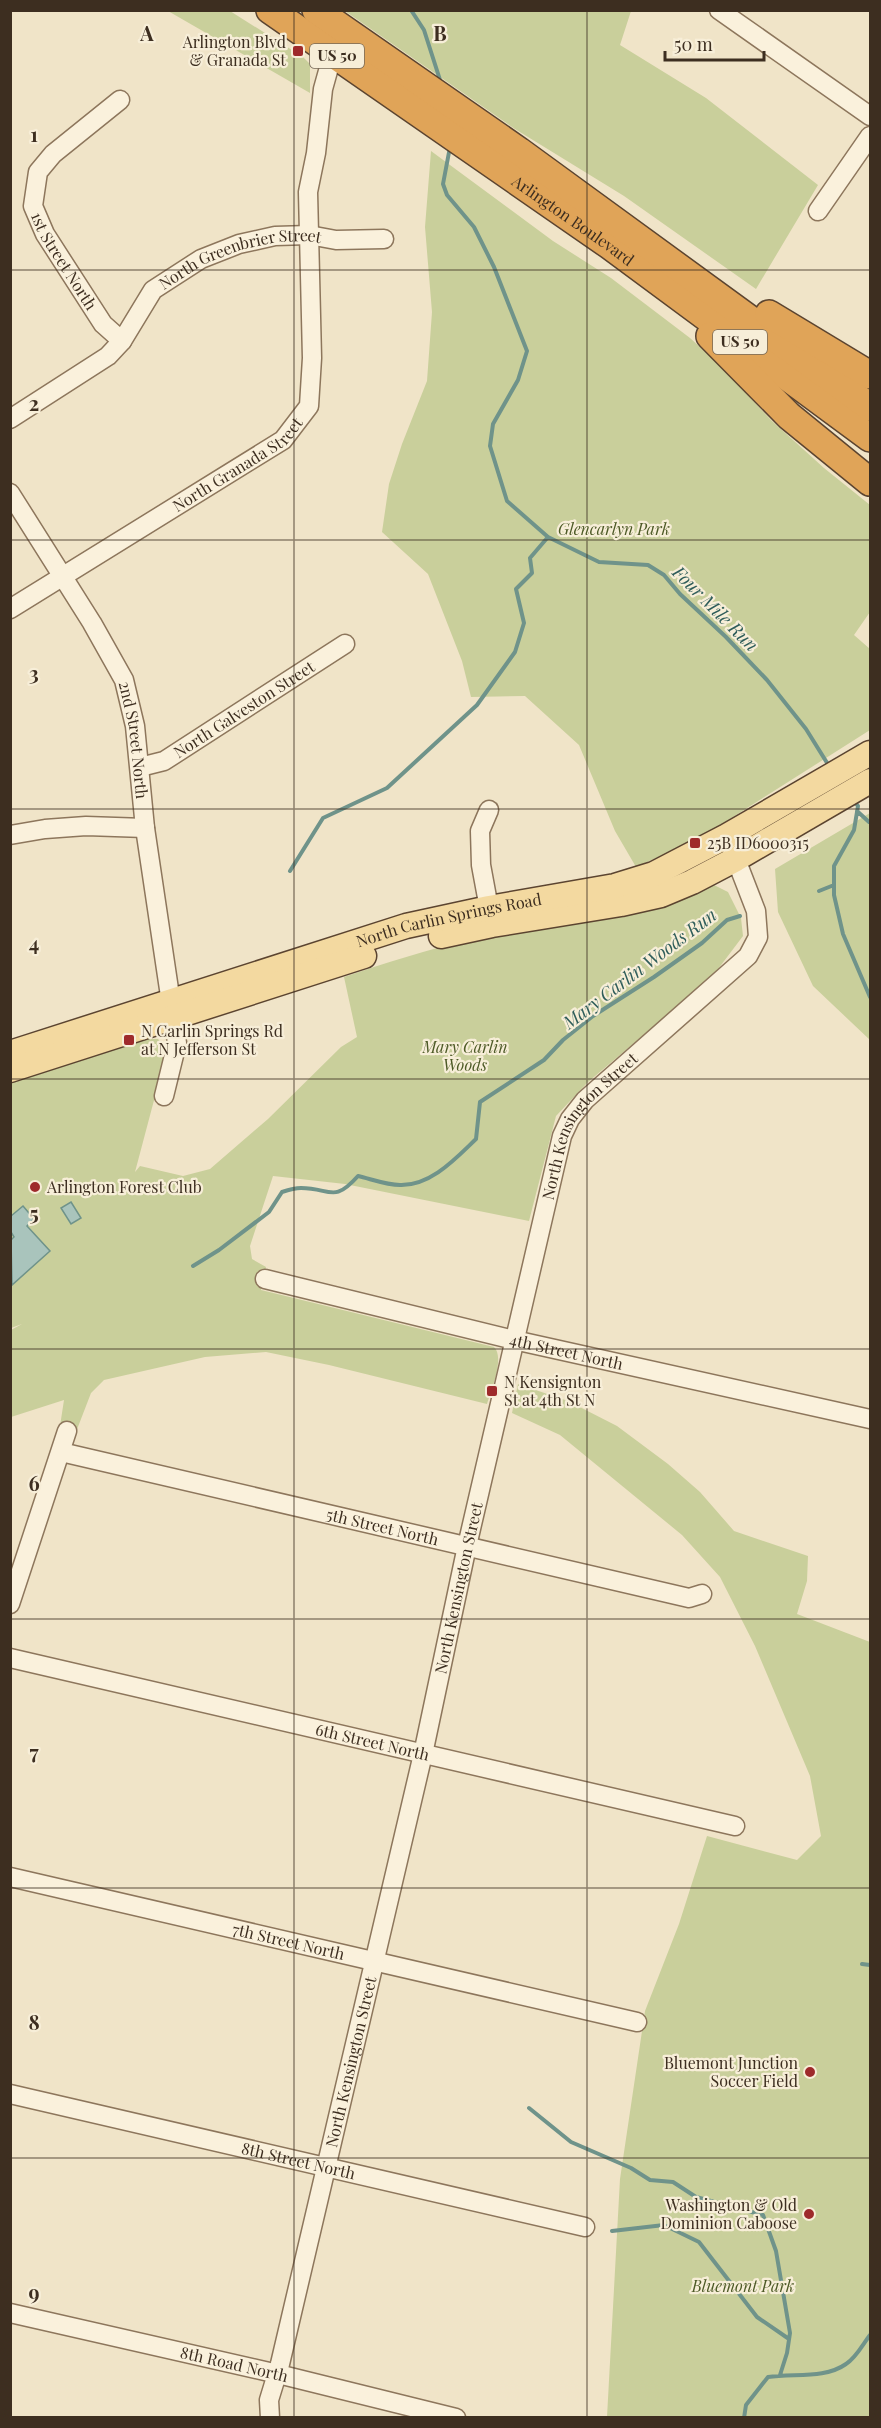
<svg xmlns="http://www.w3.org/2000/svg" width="881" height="2428" viewBox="0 0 881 2428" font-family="'Playfair Display',serif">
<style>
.green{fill:#c9cf9b}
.water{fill:#a9c4bc;stroke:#6f938a;stroke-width:1.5}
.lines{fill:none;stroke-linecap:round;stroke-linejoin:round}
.stream{stroke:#6f938a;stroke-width:4}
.minor-casing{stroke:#8d765c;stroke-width:21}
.major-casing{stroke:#5b4430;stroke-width:27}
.highway-casing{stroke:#5b4430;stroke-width:30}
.minor{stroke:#faf1dc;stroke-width:18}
.major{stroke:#f3d9a0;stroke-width:24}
.highway{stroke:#e0a458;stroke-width:27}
.grid{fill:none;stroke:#3d2e20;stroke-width:1.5;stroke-opacity:0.55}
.poi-dot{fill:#9e2a2b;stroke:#f7eed8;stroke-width:2}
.labels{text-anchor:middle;stroke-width:4.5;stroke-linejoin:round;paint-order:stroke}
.shield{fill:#f7eed8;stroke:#756857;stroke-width:1.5}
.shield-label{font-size:15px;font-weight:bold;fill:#3d2e20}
.poi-label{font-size:16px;fill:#3d2e20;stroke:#f7eed8;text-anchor:start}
.street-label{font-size:16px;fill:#3d2e20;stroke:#f7eed8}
.park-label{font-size:16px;font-style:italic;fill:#4d5a26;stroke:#f7eed8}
.water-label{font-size:18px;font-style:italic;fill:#2f5d5a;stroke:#f7eed8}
.grid-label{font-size:20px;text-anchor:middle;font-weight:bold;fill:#3d2e20;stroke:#f7eed8;stroke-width:4.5;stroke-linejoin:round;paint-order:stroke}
</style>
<rect width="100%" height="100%" fill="#f0e4c8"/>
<path class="green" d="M168 11H230L303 57 310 64V93Z
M345 11H631L620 45 706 98 818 185 756 289 624 196 515 129Z
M431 151 553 241 611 278 690 338 720 365 772 421 824 468 870 505V612L854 635 870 649V730L700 838 636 867 615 831 579 745 525 696 471 697 462 661 428 574 382 532 389 484 402 444 427 381 432 312 425 227Z
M870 813V1040L813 986 778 912 775 869Z
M714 885 728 892 741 918 743 936 712 977 588 1082 556 1116 529 1221 345 1184 273 1176 250 1246 252 1259 266 1267 261 1290 494 1347C505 1357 491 1391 487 1404L329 1365 266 1352 205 1357 104 1380 91 1393 76 1432 60 1426 64 1400 11 1417V1330L22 1324 11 1328V1082L147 1039H158L164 1046 166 1055 135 1172 140 1166 183 1176 210 1169 268 1119 341 1047 357 1037 344 977C386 963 428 949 471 940 555 923 636 921 714 885Z
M518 1384 568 1401 617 1426 668 1464 700 1492 734 1531 808 1556 807 1581 797 1614 870 1642V2417H607L620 2179 645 2011 679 1924 707 1836 797 1860 821 1836 810 1776 755 1646 720 1577 682 1535 560 1435 512 1413Z"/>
<path class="water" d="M71 1202 81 1218 71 1224 61 1208Z
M23 1206 34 1219 27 1226 50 1251 12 1285 11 1240 14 1237 11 1232V1216Z"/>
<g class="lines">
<path class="stream" d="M411 10 424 30 441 83
M450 147 443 184 447 195 474 227 494 267 527 351 518 380 493 424 490 446 507 501 548 537 599 562 648 565 664 575 680 594 726 637 767 680 806 729 829 766
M854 801 858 806 854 830 834 866V895L843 934 870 997
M857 811 869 822
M290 871 323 818 387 788 477 705 515 652 524 623 516 589 532 573 530 558 548 537
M819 891 834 885
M193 1266 219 1250 269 1212 282 1192C288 1190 295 1188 301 1188 331 1188 333 1204 358 1176 371 1179 387 1185 400 1185 431 1186 456 1158 476 1139L480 1102 544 1060 563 1040 593 1016 654 977 702 943 727 920 740 916
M862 1964 870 1965
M529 2108 571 2142 631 2168 650 2180 673 2182 696 2197 763 2215 776 2251 790 2333 787 2353 780 2375
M612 2231 664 2225 699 2242 757 2317 789 2339
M744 2418 746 2405 768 2377C794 2373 825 2379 846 2364 856 2358 863 2344 870 2335"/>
<g class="minor-casing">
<g id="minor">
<path d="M719 10 870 116"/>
<path id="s1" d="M120 100 53 154 38 172 33 206 45 234 103 324 122 341"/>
<path d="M818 211 870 136"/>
<path id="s2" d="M10 419 108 356 122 341 153 290 201 259 239 244 275 236 309 235 336 240 384 239"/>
<path id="s3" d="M10 493 92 623 124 680 135 726 145 828 177 1043 164 1096"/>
<path id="s4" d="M10 609 283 440 309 406 312 358 308 192 316 153 323 89 333 53"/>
<path id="s5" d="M140 767 164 761 345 644"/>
<path d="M489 810 480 831 481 865 491 919"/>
<path d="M10 835 45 829 86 826 145 828"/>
<path id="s6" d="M265 1279 514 1340 870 1419"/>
<path id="s7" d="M61 1452 689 1598 702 1594"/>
<path d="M10 1604 67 1431"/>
<path id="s8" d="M10 1658 735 1826"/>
<path id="s9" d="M10 1877 637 2022"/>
<path id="s10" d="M10 2094 585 2227"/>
<path id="s11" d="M10 2313 278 2374 456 2418"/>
<path id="s12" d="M270 2418 269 2400 280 2364 423 1754 467 1546 562 1136 570 1119 585 1100 748 956 758 937 756 911 727 836"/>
</g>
</g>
<g class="major-casing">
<g id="major">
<path d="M441 936 492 925 621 904 661 895 692 882 736 859 870 781"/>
<path id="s13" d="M10 1053 406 926 489 908 615 886 654 874 727 836 870 753"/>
<path d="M10 1070 364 956"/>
</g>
</g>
<g class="highway-casing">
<g id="highway">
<path id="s14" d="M270 10 609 245 870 438"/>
<path d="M316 10 519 151 870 407"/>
<path d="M769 314 870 375"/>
<path d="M710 336 789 416 870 482"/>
</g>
</g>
<use href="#minor" class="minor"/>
<use href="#major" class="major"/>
<use href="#highway" class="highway"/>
</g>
<path class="grid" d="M294 10V2418M587 10V2418M10 270H870M10 540H870M10 809H870M10 1079H870M10 1349H870M10 1619H870M10 1888H870M10 2158H870"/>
<g class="poi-dot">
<rect x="292" y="45" width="12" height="12" rx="3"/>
<rect x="689" y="837" width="12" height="12" rx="3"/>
<rect x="123" y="1034" width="12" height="12" rx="3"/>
<circle cx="35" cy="1187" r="6"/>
<rect x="486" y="1385" width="12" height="12" rx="3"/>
<circle cx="810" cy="2072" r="6"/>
<circle cx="809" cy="2214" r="6"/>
</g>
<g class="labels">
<g class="shield">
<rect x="310" y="44" width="54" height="24" rx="4.5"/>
<rect x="713" y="330" width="54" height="24" rx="4.5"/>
</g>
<g class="shield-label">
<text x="337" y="61">US 50</text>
<text x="740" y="347">US 50</text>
</g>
<g class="poi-label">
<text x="286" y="48" text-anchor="end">Arlington Blvd<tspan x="286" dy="18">&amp; Granada St</tspan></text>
<text x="707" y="849">25B ID6000315</text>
<text x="141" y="1037">N Carlin Springs Rd<tspan x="141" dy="18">at N Jefferson St</tspan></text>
<text x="47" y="1193">Arlington Forest Club</text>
<text x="504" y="1388">N Kensignton<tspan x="504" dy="18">St at 4th St N</tspan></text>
<text x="798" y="2069" text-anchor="end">Bluemont Junction<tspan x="798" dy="18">Soccer Field</tspan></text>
<text x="797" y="2211" text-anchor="end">Washington &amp; Old<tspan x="797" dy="18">Dominion Caboose</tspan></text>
</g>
<g class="street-label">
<text dy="6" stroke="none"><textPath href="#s14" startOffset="369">Arlington Boulevard</textPath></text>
<text dy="6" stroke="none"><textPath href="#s1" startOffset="207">1st Street North</textPath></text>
<text dy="6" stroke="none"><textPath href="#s2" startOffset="292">North Greenbrier Street</textPath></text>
<text dy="6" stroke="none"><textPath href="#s4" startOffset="270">North Granada Street</textPath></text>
<text dy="6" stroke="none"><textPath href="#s5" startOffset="120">North Galveston Street</textPath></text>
<text dy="6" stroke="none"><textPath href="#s3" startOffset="280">2nd Street North</textPath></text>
<text dy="6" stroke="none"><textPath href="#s13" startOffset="459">North Carlin Springs Road</textPath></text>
<text dy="6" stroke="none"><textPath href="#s12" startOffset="1338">North Kensington Street</textPath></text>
<text dy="6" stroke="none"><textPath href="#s6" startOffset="310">4th Street North</textPath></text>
<text dy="6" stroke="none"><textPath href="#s7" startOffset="330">5th Street North</textPath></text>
<text dy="6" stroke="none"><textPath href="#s12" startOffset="852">North Kensington Street</textPath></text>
<text dy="6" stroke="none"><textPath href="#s8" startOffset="372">6th Street North</textPath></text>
<text dy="6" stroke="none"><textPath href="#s9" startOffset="286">7th Street North</textPath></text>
<text dy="6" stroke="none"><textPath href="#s12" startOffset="366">North Kensington Street</textPath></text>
<text dy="6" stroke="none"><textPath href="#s10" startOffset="296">8th Street North</textPath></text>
<text dy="6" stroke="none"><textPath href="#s11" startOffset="230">8th Road North</textPath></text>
</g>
<g class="park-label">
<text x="614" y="535">Glencarlyn Park</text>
<text x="465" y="1053">Mary Carlin<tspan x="465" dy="18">Woods</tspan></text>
<text x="743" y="2292">Bluemont Park</text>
</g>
<g class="water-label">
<text transform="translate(715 609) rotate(45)" y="6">Four Mile Run</text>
<text transform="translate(640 969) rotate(-37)" y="6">Mary Carlin Woods Run</text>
</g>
</g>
<g class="grid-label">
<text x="147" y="41">A</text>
<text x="440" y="41">B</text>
<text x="34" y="142">1</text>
<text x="34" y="411">2</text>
<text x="34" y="681">3</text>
<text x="34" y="951">4</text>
<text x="34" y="1221">5</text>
<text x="34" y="1491">6</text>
<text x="34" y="1760">7</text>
<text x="34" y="2030">8</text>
<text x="34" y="2300">9</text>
</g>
<rect width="881" height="2428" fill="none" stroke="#3d2e20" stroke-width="24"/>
<path d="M665 51v9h99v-9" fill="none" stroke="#3d2e20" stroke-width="3"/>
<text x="674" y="51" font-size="18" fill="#3d2e20" stroke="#f7eed8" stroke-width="4.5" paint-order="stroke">50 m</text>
</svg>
